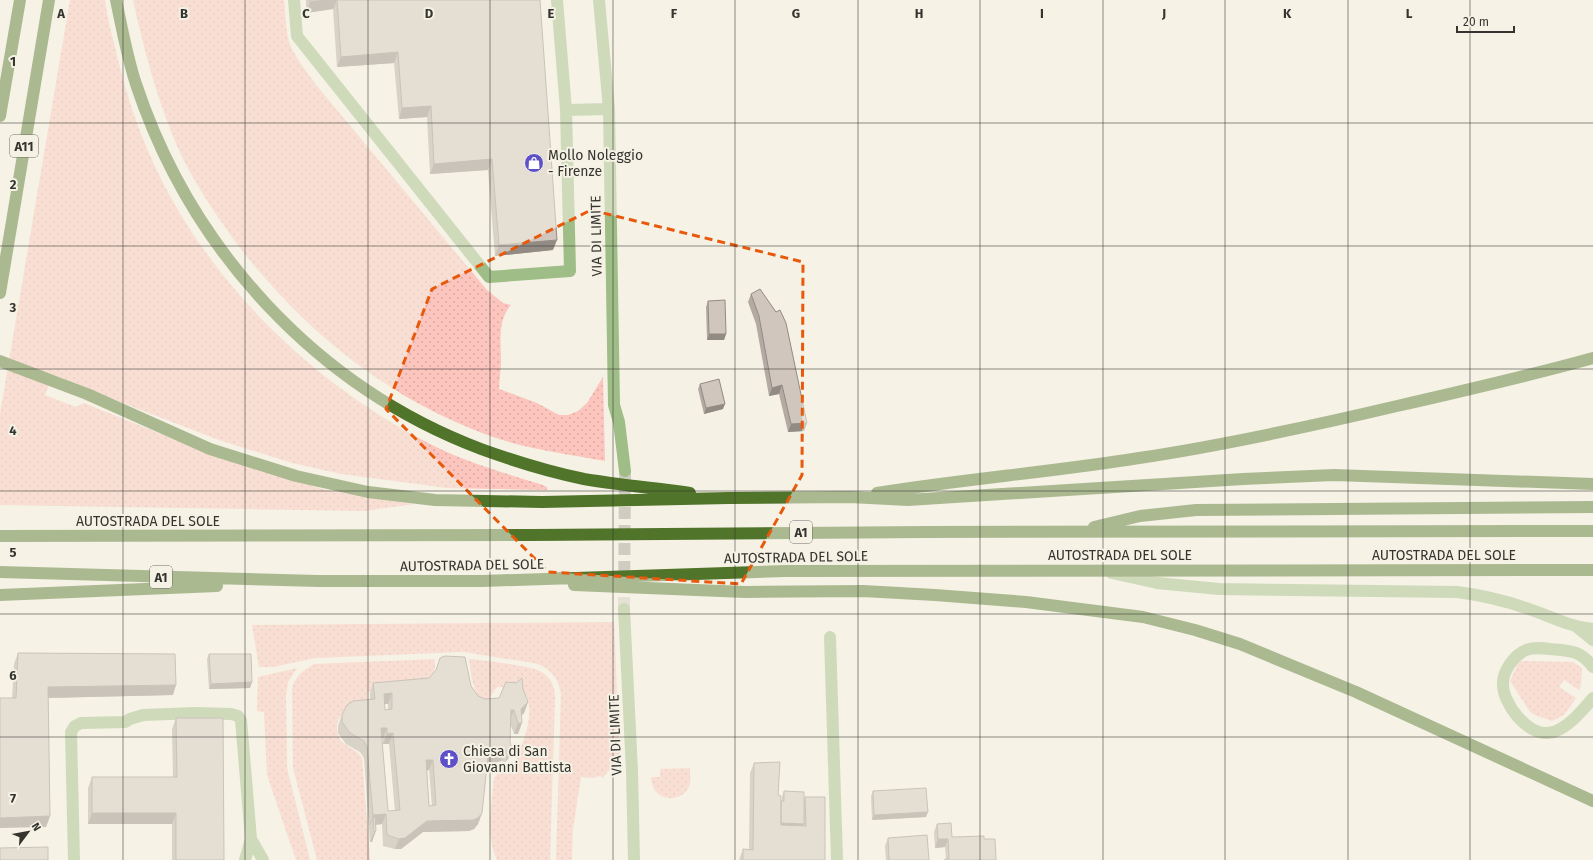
<svg xmlns="http://www.w3.org/2000/svg" width="1593" height="860" viewBox="0 0 1593 860" font-family="'Fira Sans',sans-serif">
<style>
.grass{fill:url(#grass-dots)}
.lines{fill:none;stroke-linecap:round;stroke-linejoin:round}
.minor-tunnel{stroke:#cfccc1;stroke-width:12;stroke-dasharray:12 6;stroke-linecap:butt}
.minor{stroke:#9fbd86;stroke-width:12}
.highway{stroke:#51742b;stroke-width:12}
.wall{fill:#b4aaa3;fill-rule:evenodd}
.shaded-wall{fill:#928b84}
.building{fill:#d1c6bd;stroke:#928b84;fill-rule:evenodd}
.marked{fill:none;stroke:#e8590c;stroke-width:3;stroke-dasharray:8 5;stroke-linejoin:round}
.grid{fill:none;stroke:#35342f;stroke-width:1;stroke-opacity:0.55}
.labels{text-anchor:middle;stroke-width:4;stroke-linejoin:round;paint-order:stroke}
.shield{fill:#f5f2e5;stroke:#6f6d66;stroke-width:1}
.shield-label{font-size:13px;font-weight:bold;fill:#35342f}
.poi-label{font-size:14px;fill:#35342f;stroke:#f5f2e5;text-anchor:start}
.street-label{font-size:14px;fill:#35342f;stroke:#f5f2e5}
.grid-label{font-size:13px;text-anchor:middle;font-weight:bold;fill:#35342f;stroke:#f5f2e5;stroke-width:4;stroke-linejoin:round;paint-order:stroke}
</style>
<defs>
<pattern id="grass-dots" width="8" height="8" patternUnits="userSpaceOnUse"><rect width="8" height="8" fill="#fcc5bd"/><path d="M2 2h.1M6 6h.1" fill="none" stroke="#d9aaa3" stroke-width="1.8" stroke-linecap="round"/></pattern>
</defs>
<rect width="100%" height="100%" fill="#f5f2e5"/>
<path class="grass" d="M70 0H105C107 16 111 32 115 47 124 87 136 125 153 162 207 281 311 382 426 442 462 461 501 472 540 484L547 487V490L447 488 341 474 292 463 219 440 89 390 53 374 45 395 76 407 84 403 166 436 283 477 326 490 415 504 364 511 0 505V414Z
M133 0H284C286 15 285 33 291 47 298 61 308 74 317 86L487 290 503 303 511 305C497 321 501 342 501 362 501 371 499 380 499 389L537 403 559 415H568L578 411 587 403 603 377 605 461C567 454 527 449 490 436 387 399 300 328 234 240 213 210 192 180 177 146 157 99 144 50 133 0Z
M614 622 620 765 608 771 603 778 600 776 593 778 581 777 573 829 572 860H556L561 694C559 678 548 666 533 663L463 652 315 658 273 667H259L252 625Z
M435 659V668L431 679 421 688 367 692 369 709C361 710 350 710 344 714 334 719 336 735 342 742 349 748 357 750 362 758L370 860H317L293 768 292 688C295 676 304 670 314 664Z
M469 659C483 660 496 662 509 664 532 668 555 669 555 698L550 860H497C485 835 492 804 494 778L498 773 513 768C522 743 539 712 522 687H497L487 701C472 699 471 671 469 659Z
M1519 661 1573 662 1582 668 1581 686 1579 690 1564 680 1559 687 1576 698 1564 715 1552 721 1535 715 1530 712 1510 681Z
M297 668 288 682 286 695 287 768 310 860H296L267 775 264 712 257 711 258 677Z
M690 768C690 775 691 782 689 787 682 801 662 802 654 789 652 785 651 781 651 777H660V769Z"/>
<g class="lines">
<path class="minor-tunnel" d="M624 609 625 471"/>
<path class="minor" d="M294 0 297 36 489 277 570 271 566 110 557 0
M599 0 609 109 614 405 619 422 625 471
M566 110 609 109
M1112 573 1157 583 1219 589 1457 592C1480 595 1503 600 1526 608 1548 615 1569 627 1593 629
M624 609 632 771 634 860
M1577 627 1593 640
M830 637 837 860
M1593 667C1580 650 1571 651 1550 649 1542 648 1534 647 1526 650 1514 655 1503 671 1503 683 1502 703 1527 735 1548 733 1565 732 1583 710 1593 698
M251 839 263 860
M74 860 71 732 75 726 81 723 125 722 130 719 143 715 196 713 231 714 238 716 241 720 251 839 245 860"/>
<path class="highway" d="M116 0C122 28 127 57 136 84 191 250 317 387 481 449 514 461 550 472 584 479 619 485 655 488 690 493
M0 116 20 0
M0 293 49 0
M0 361 87 394 210 449 296 476 368 492 435 500 542 502 729 498 850 497 908 500 1243 479 1334 475 1593 484
M877 493C964 479 1052 472 1139 458 1225 445 1312 426 1397 406 1463 391 1528 376 1593 358
M1094 527 1140 516 1196 510 1593 507
M0 536 532 535 924 532 1593 531
M0 572 318 581H483L784 571 1593 570
M574 585 745 592 863 591 935 595 1026 602 1143 617 1195 630 1240 644 1356 692 1593 801
M0 595 217 586"/>
</g>
<path class="wall" d="M306 0H540L553 250 495 256 488 170 430 174 427 117 399 119 394 63 337 67 333 9 306 13Z
M751 294 807 423 804 431 788 432 779 394 769 396 756 324 748 302Z
M708 301 726 334 724 340H707L706 307Z
M700 384 723 409 704 414 698 389Z
M18 653 173 695 48 698 50 816 46 827 12 698 14 664Z
M209 654 252 682 250 688 209 689 207 659Z
M440 658 471 686 478 696 485 699 499 698 523 689 528 702 524 713 521 716 518 734H514L510 723V742L508 759 505 762 501 761 487 765 482 813 478 824 474 829 469 831 423 832 401 849H395L383 846 382 824 375 825 372 842H370L369 827 370 825 369 826 364 758 360 752 346 744 338 733V726L342 715 370 700V694L373 683 429 678 436 671ZM384 704H388V710H385ZM382 738H383V744H389L395 811H388ZM429 770 432 806H429L427 771Z
M176 718 224 860H172V824H88V788L92 777H173L172 729Z
M754 763 781 801H782V797L784 791 804 800 805 797 825 860H739L743 849H749L750 773Z
M873 791 926 817 872 820 871 796Z
M937 824 952 837 984 839 996 860H944L945 859H946L945 847 935 848 934 832Z
M888 838 929 860H886L885 846Z"/>
<path class="shaded-wall" d="M326 0H337L333 9 306 13 310 2Z
M398 52 394 63 337 67 341 57Z
M431 106 427 117 399 119 402 108Z
M492 159 488 170 430 174 434 164Z
M557 240 553 250 495 256 499 245Z
M709 334H726L724 340H707Z
M782 385 779 394 769 396 772 388Z
M725 404 723 409 704 414 706 408Z
M807 423 804 431 788 432 791 424Z
M252 682 250 688 209 689 211 684Z
M176 685 173 695 44 698 48 687Z
M392 693 388 704H380L384 694Z
M528 702 524 713 517 720 521 709Z
M511 710H514L510 720Z
M518 723H522L518 734H514Z
M381 728H387L383 738 377 739Z
M393 733 389 744H383L387 734Z
M512 749 508 759 505 762 509 752Z
M505 750 501 761 484 766 488 756Z
M426 760H433L429 770 422 771Z
M928 812 926 817 872 820 874 815Z
M92 813H176L172 824H88Z
M482 813 478 824 474 829 469 831 423 832 401 849H395L399 839 427 821Z
M386 814 382 824 373 825V817L370 825 369 826 373 815Z
M50 816 46 827 0 828V818Z
M779 823 804 824 802 829H777Z
M376 831 372 842H370L374 832Z
M938 839H948L945 847 935 848Z"/>
<path class="building" d="M310 0H326L310 2Z
M337 0H540L557 240 499 245 492 159 434 164 431 106 402 108 398 52 341 57Z
M760 289 776 312 780 310 786 323 807 423 791 424 782 385 772 388 759 316 751 294Z
M725 300 726 334H709L708 301Z
M719 379 725 404 706 408 700 384Z
M18 653 175 654 176 685 48 687 50 816 0 818V698H16Z
M209 654H251L252 682 211 684Z
M445 656 465 657 471 686 478 696 485 699 499 698 506 682 516 683 522 678 523 689 528 702 521 709 522 723H518L514 710H511L510 742 512 749 509 752 505 750 488 756 482 813 478 818 473 820 427 821 405 838 399 839 387 835 386 814 373 815 367 747 364 741 350 733 342 722V715L347 705 353 701 375 699 373 683 429 678 436 670 440 658ZM392 693V709L385 710 384 694ZM381 728H387V734L393 733 400 810 388 811ZM426 760H433L436 805 429 806Z
M176 718H223L224 860H176V813H92V777H177Z
M780 762 778 795 781 796V825L806 826 805 797H825V860H743V849L753 850 754 763Z
M926 788 928 812 874 815 873 791Z
M784 791 804 792V824L781 823V801H784Z
M373 817H375L376 831 374 832Z
M951 823 952 837 984 836V839H995L996 860H945V859H949L948 839H938L937 824Z
M927 835 929 860H889L888 838Z
M48 847V860H0V848Z"/>
<path d="M0 0H1593V860H0ZM591 210 803 262 802 475 741 584 548 572 386 409 432 289Z" fill="#f5f2e5" fill-opacity=".55" fill-rule="evenodd"/>
<path class="marked" d="M591 210 803 262 802 475 741 584 548 572 386 409 432 289Z"/>
<path class="grid" d="M123 0V860M245 0V860M368 0V860M490 0V860M613 0V860M735 0V860M858 0V860M980 0V860M1103 0V860M1225 0V860M1348 0V860M1470 0V860M0 123H1593M0 246H1593M0 369H1593M0 491H1593M0 614H1593M0 737H1593"/>
<defs>
<g id="shop-disc" transform="scale(1)"><circle r="9.5" fill="#5d50c8" stroke="#f5f2e5"/><path d="M-5-2.5h2.3a2.7 3.5 0 0 1 5.4 0H5L5.5 6h-11ZM-1.5-2.5h3a1.5 2.3 0 0 0-3 0Z" fill="#fff"/></g>
<g id="church-disc" transform="scale(1)"><circle r="9.5" fill="#5d50c8" stroke="#f5f2e5"/><path d="M-1.2-6h2.4v3.5h3.3v2.4h-3.3V6h-2.4V-.1h-3.3v-2.4h3.3Z" fill="#fff"/></g>
</defs>
<g fill-rule="evenodd">
<use href="#shop-disc" x="534" y="163"/>
<use href="#church-disc" x="449" y="759"/>
</g>
<g class="labels">
<g class="shield">
<rect x="10" y="135" width="28" height="22" rx="3"/>
<rect x="790" y="521" width="22" height="22" rx="3"/>
<rect x="150" y="566" width="22" height="22" rx="3"/>
</g>
<g class="shield-label">
<text x="24" y="151">A11</text>
<text x="801" y="537">A1</text>
<text x="161" y="582">A1</text>
</g>
<g class="poi-label">
<text x="548" y="160">Mollo Noleggio<tspan x="548" dy="16">- Firenze</tspan></text>
<text x="463" y="756">Chiesa di San<tspan x="463" dy="16">Giovanni Battista</tspan></text>
</g>
<g class="street-label">
<text transform="translate(596 236) rotate(-91)" y="5">VIA DI LIMITE</text>
<text x="148" y="526">AUTOSTRADA DEL SOLE</text>
<text x="1120" y="560">AUTOSTRADA DEL SOLE</text>
<text x="1444" y="560">AUTOSTRADA DEL SOLE</text>
<text transform="translate(796 557) rotate(-1)" y="5">AUTOSTRADA DEL SOLE</text>
<text transform="translate(472 565) rotate(-1)" y="5">AUTOSTRADA DEL SOLE</text>
<text transform="translate(615 735) rotate(-92)" y="5">VIA DI LIMITE</text>
</g>
</g>
<g class="grid-label">
<text x="61" y="18">A</text>
<text x="184" y="18">B</text>
<text x="306" y="18">C</text>
<text x="429" y="18">D</text>
<text x="551" y="18">E</text>
<text x="674" y="18">F</text>
<text x="796" y="18">G</text>
<text x="919" y="18">H</text>
<text x="1042" y="18">I</text>
<text x="1164" y="18">J</text>
<text x="1287" y="18">K</text>
<text x="1409" y="18">L</text>
<text x="13" y="66">1</text>
<text x="13" y="189">2</text>
<text x="13" y="312">3</text>
<text x="13" y="435">4</text>
<text x="13" y="557">5</text>
<text x="13" y="680">6</text>
<text x="13" y="803">7</text>
</g>
<g transform="translate(28 832) rotate(58)" stroke="#f5f2e5" stroke-width="3" paint-order="stroke">
<path d="M0-3L7 15L0 10L-7 15Z" fill="#35342f"/>
<text y="-6" font-size="11" font-weight="bold" text-anchor="middle" fill="#35342f">N</text>
</g>
<path d="M1457 26v6h57v-6" fill="none" stroke="#35342f" stroke-width="2"/>
<text x="1463" y="26" font-size="12" fill="#35342f" stroke="#f5f2e5" stroke-width="3" paint-order="stroke">20 m</text>
</svg>
